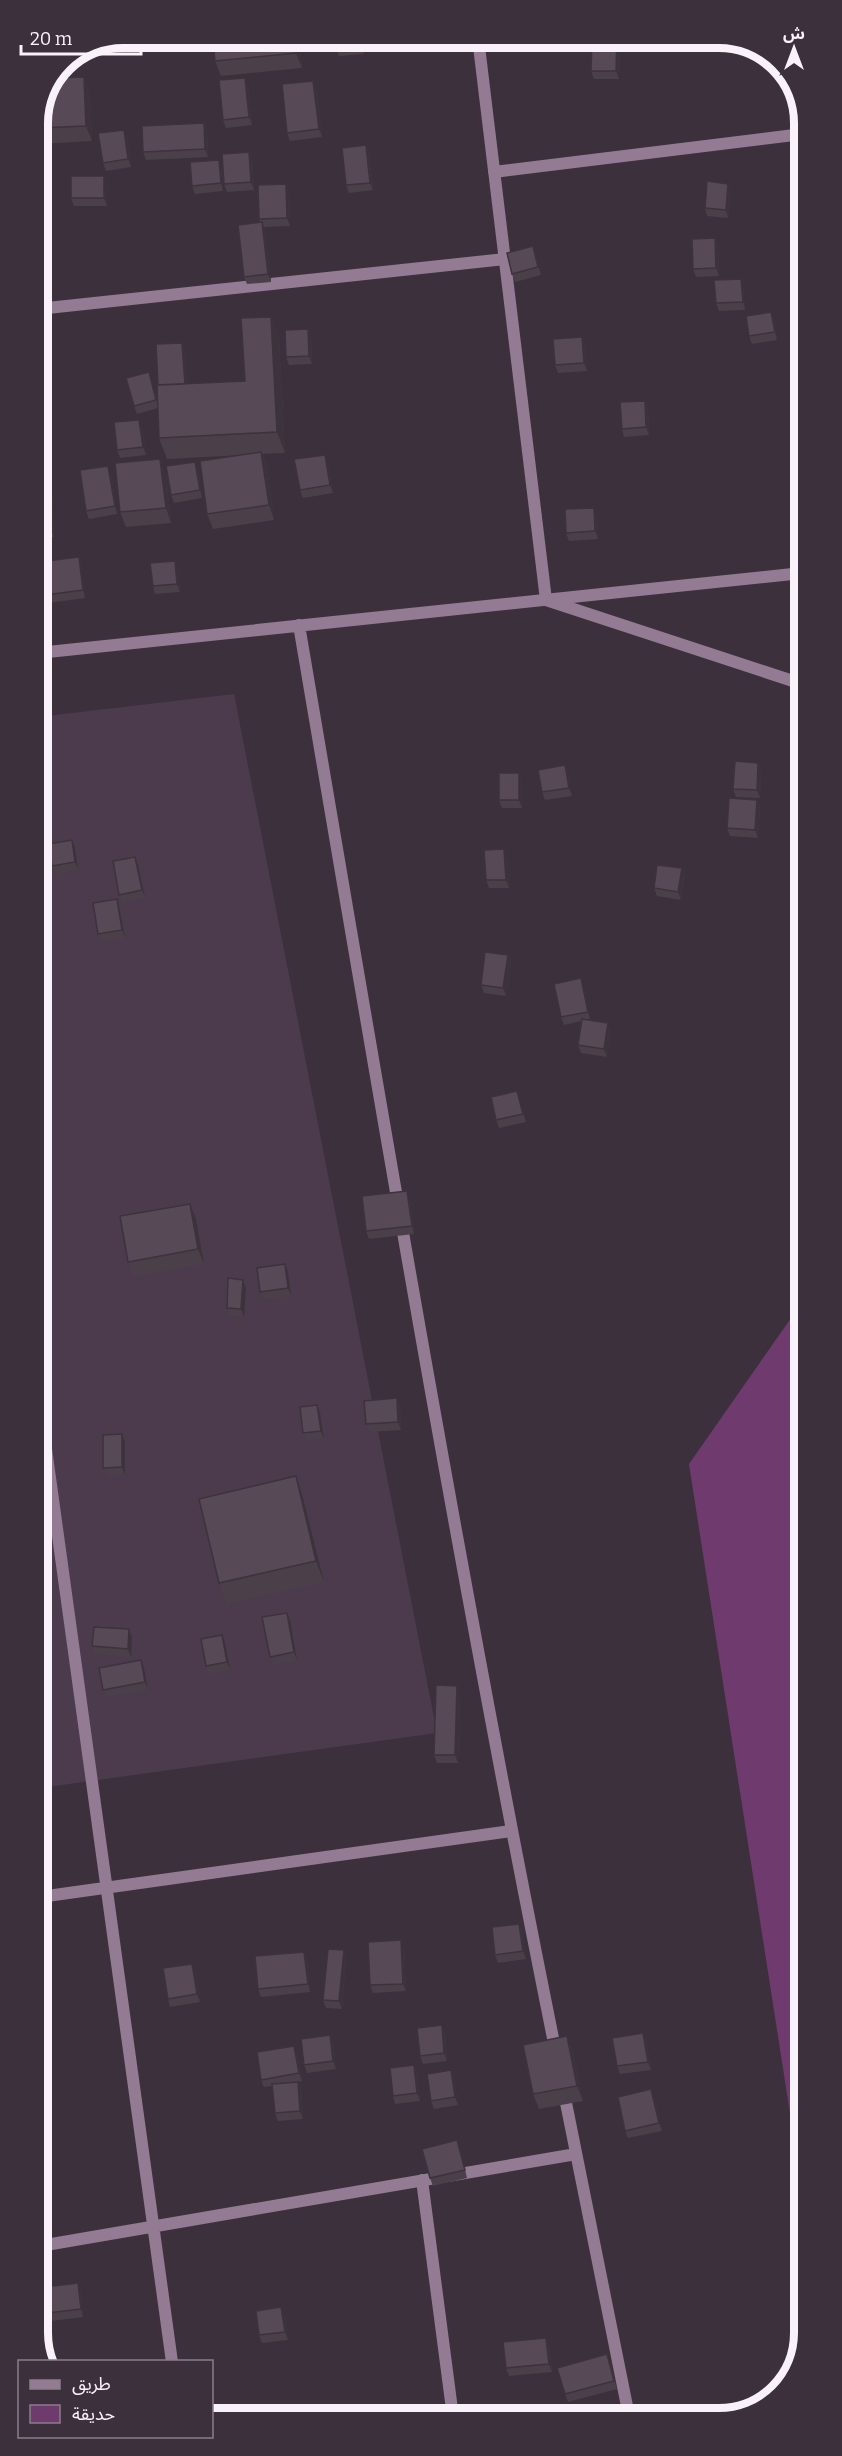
<svg xmlns="http://www.w3.org/2000/svg" width="842" height="2456" viewBox="0 0 842 2456" font-family="Bitter,'Noto Sans Arabic',serif">
<style>
.built{fill:#4c3b4c}
.green{fill:#6f3b6f}
.lines{fill:none;stroke-linecap:round;stroke-linejoin:round}
.street{stroke:#947b94;stroke-width:12}
.wall{fill:#4b3f4a}
.shaded-wall{fill:#3d333c}
.building{fill:#574956;stroke:#3d333c;stroke-width:1.5}
.rim{fill:none;stroke:#faf2fa;stroke-width:8}
</style>
<rect width="100%" height="100%" fill="#3d303d"/>
<path class="built" d="M234 694 437 1733 40 1788 38 717Z"/>
<path class="green" d="M803 1301 804 2182 794 2139 689 1464Z"/>
<g class="lines">
<path class="street" d="M478 38 546 600 802 684
M494 172 802 134
M38 309 505 259
M299 625C380 1102 460 1579 556 2053
M38 653 802 573
M39 1398 172 2362
M40 1897 511 1831
M563 2088 629 2416
M422 2180 453 2417
M40 2246 576 2154"/>
</g>
<path class="wall" d="M213 38H299L302 68 221 76 215 61Z
M335 38H363L364 54 339 56 336 48Z
M592 38H620L619 79H594L591 71Z
M248 86 252 125 226 128 223 120Z
M316 89 322 137 290 141 287 133Z
M90 92 92 141 38 144V117Z
M204 123 207 131 208 157 146 160 143 152Z
M127 137 131 167 106 171 103 163Z
M369 153 373 190 349 193 346 185Z
M252 160 254 190 227 192 224 184Z
M221 168 223 191 195 194 192 186Z
M107 184V206H74L71 198Z
M289 192 290 226 264 227 265 230 271 282 247 284 244 277 260 222 259 219Z
M731 192 728 218 707 216 705 208Z
M715 238 718 246 719 276 696 277 693 269Z
M533 246 541 275 515 282 512 274Z
M743 287 745 310 719 311 716 303Z
M771 312 774 320 777 340 752 344 749 336Z
M271 317 279 338 285 453 262 454 267 467 274 520 213 529 207 514 243 455 167 459 159 438 158 408 137 414 134 406 151 380 158 402V385L182 343 185 351 187 384 245 381Z
M308 329 311 337 312 364 289 365 286 357Z
M582 337 585 345 587 371 558 373 555 365Z
M645 401 648 409 649 435 624 437 622 429Z
M142 428 146 455 120 458 117 450Z
M328 463 333 493 303 498 300 490Z
M198 470 202 498 174 503 171 495Z
M111 474 117 514 89 519 86 511Z
M166 474 171 523 126 527 120 512Z
M38 481 52 488 54 537H38Z
M597 516 598 539 569 541 566 533Z
M79 557 81 565 85 598 41 604 38 596V562Z
M175 561 178 569 180 592 155 594 153 586Z
M758 763 761 770 760 798 736 797 733 789Z
M565 765 568 773 572 796 545 800 542 792Z
M522 781V808H502L499 800Z
M757 800 760 808 758 838 730 836 727 828Z
M75 848 78 870 55 874 52 866Z
M135 857 138 865 145 898 122 903 119 895Z
M507 857 509 888H489L486 880Z
M685 876 681 900 657 896 654 888Z
M117 899 119 907 125 938 101 942 98 934Z
M508 955 511 963 506 996 484 993 481 985Z
M584 986 590 1019 587 1020 611 1031 607 1057 581 1053 578 1045 581 1021 564 1025 561 1017Z
M517 1091 526 1122 499 1128 496 1120Z
M410 1199 414 1234 369 1239 366 1231Z
M196 1219 204 1264 134 1277 128 1262Z
M288 1272 291 1296 263 1300 260 1292Z
M243 1280 246 1288 244 1317 230 1316 227 1308Z
M397 1398 400 1406 401 1430 369 1432 366 1424Z
M320 1413 324 1439 306 1441 303 1433Z
M125 1442V1475L106 1476 103 1468Z
M296 1476 303 1498 324 1582 227 1604 219 1583Z
M287 1613 290 1621 297 1660 273 1665 270 1657Z
M129 1629 132 1637 131 1657 95 1654 92 1646Z
M222 1635 225 1643 230 1670 208 1674 206 1666Z
M144 1668 148 1690 106 1697 103 1690Z
M457 1686 460 1694 458 1763H437L434 1755Z
M519 1924 522 1932 526 1959 498 1963 495 1955Z
M404 1948 406 1991 373 1993 370 1985Z
M346 1958 342 2009 326 2008 323 2000Z
M307 1960 310 1992 261 1997 258 1989Z
M195 1972 200 2002 170 2007 168 1999Z
M445 2033 447 2061 423 2064 420 2056Z
M330 2035 333 2043 336 2069 307 2073 304 2065Z
M567 2036 573 2051 583 2101 539 2109 533 2094Z
M646 2040 651 2070 620 2074 617 2066Z
M297 2054 302 2081 298 2082 301 2089 303 2119 278 2121 275 2113 272 2086 264 2087 261 2080Z
M451 2070 454 2078 458 2105 434 2109 431 2101Z
M417 2073 420 2101 395 2104 393 2096Z
M651 2089 654 2097 662 2131 628 2138 625 2131Z
M460 2148 467 2178 433 2186 430 2178Z
M78 2283 81 2291 83 2317 51 2321 48 2313Z
M284 2315 288 2340 262 2343 259 2335Z
M546 2338 549 2346 552 2372 509 2376 506 2368Z
M610 2362 617 2389 568 2402 565 2394Z"/>
<path class="shaded-wall" d="M295 38H299V39L302 68 296 53Z
M361 38H363L364 54 361 46Z
M617 38H620L619 79 616 71Z
M84 77 90 92 92 141 86 126Z
M245 78 248 86 252 125 249 117Z
M313 81 316 89 322 137 319 129Z
M204 123 207 131 208 157 205 149Z
M124 130 127 137 131 167 128 159Z
M366 145 369 153 373 190 370 183Z
M249 152 252 160 254 190 251 182Z
M219 160 221 168 223 191 221 183Z
M104 176 107 184V206L104 198Z
M286 184 289 192 290 226 287 218Z
M728 184 731 192 728 218 726 210Z
M262 222 265 230 271 282 268 274Z
M715 238 718 246 719 276 716 268Z
M741 279 743 287 745 310 743 302Z
M771 312 774 320 777 340 775 332Z
M271 317 279 338 285 453 277 432Z
M308 329 311 337 312 364 309 356Z
M582 337 585 345 587 371 584 363Z
M182 343 185 351 188 401 185 393Z
M645 401 648 409 649 435 646 427Z
M139 420 142 428 146 455 143 447Z
M261 452 267 467 274 520 269 505Z
M325 455 328 463 333 493 330 485Z
M160 459 166 474 171 523 166 508Z
M195 462 198 470 202 498 200 490Z
M108 466 111 474 117 514 115 506Z
M49 480 52 488 54 537 51 529Z
M594 508 597 516 598 539 595 531Z
M79 557 81 565 85 598 83 590Z
M175 561 178 569 180 592 177 584Z
M758 763 761 770 760 798 757 790Z
M565 765 568 773 572 796 569 788Z
M519 773 522 781V808L519 800Z
M757 800 760 808 758 838 755 830Z
M72 840 75 848 78 870 75 862Z
M504 849 507 857 509 888 506 880Z
M135 857 138 865 145 898 142 890Z
M682 868 685 876 681 900 678 892Z
M117 899 119 907 125 938 122 930Z
M508 955 511 963 506 996 503 988Z
M581 978 584 986 590 1019 588 1012Z
M608 1023 611 1031 607 1057 604 1049Z
M407 1191 410 1199 414 1234 412 1226Z
M190 1204 196 1219 204 1264 198 1249Z
M285 1264 288 1272 291 1296 288 1288Z
M243 1280 246 1288 244 1317 241 1309Z
M397 1398 400 1406 401 1430 398 1422Z
M317 1405 320 1413 324 1439 321 1431Z
M122 1434 125 1442V1475L122 1467Z
M296 1476 303 1498 324 1582 316 1561Z
M287 1613 290 1621 297 1660 294 1652Z
M129 1629 132 1637 131 1657 128 1649Z
M222 1635 225 1643 230 1670 227 1662Z
M141 1660 144 1668 148 1690 145 1682Z
M457 1686 460 1694 458 1763 455 1755Z
M519 1924 522 1932 526 1959 523 1951Z
M401 1940 404 1948 406 1991 403 1984Z
M344 1950 346 1958 342 2009 339 2001Z
M304 1952 307 1960 310 1992 308 1984Z
M192 1964 195 1972 200 2002 197 1994Z
M442 2025 445 2033 447 2061 444 2053Z
M643 2033 646 2040 651 2070 648 2062Z
M330 2035 333 2043 336 2069 333 2061Z
M567 2036 573 2051 583 2101 577 2086Z
M294 2046 297 2054 302 2081 299 2073Z
M414 2065 417 2073 420 2101 417 2093Z
M451 2070 454 2078 458 2105 455 2097Z
M298 2082 301 2089 303 2119 300 2111Z
M651 2089 654 2097 662 2131 659 2123Z
M78 2283 81 2291 83 2317 81 2309Z
M281 2307 284 2315 288 2340 285 2332Z
M546 2338 549 2346 552 2372 549 2364Z"/>
<path class="building" d="M213 38H295L296 53 215 61Z
M335 38H361V46L336 48Z
M592 38H617L616 71H591Z
M84 77 86 126 38 128V117L55 78Z
M245 78 249 117 223 120 219 80Z
M313 81 319 129 287 133 282 84Z
M204 123 205 149 143 152 142 126Z
M124 130 128 159 103 163 98 133Z
M366 145 370 183 346 185 342 148Z
M249 152 251 182 224 184 222 154Z
M219 160 221 183 192 186 190 162Z
M71 176H104V198H71Z
M707 181 728 184 726 210 705 208Z
M286 184 287 218 259 219 258 185Z
M262 222 268 274 244 277 238 225Z
M715 238 716 268 693 269 692 239Z
M533 246 538 267 512 274 507 253Z
M741 279 743 302 716 303 714 280Z
M771 312 775 332 749 336 746 316Z
M271 317 277 432 159 438 157 385 245 381 241 318Z
M308 329 309 356 286 357 285 330Z
M582 337 584 363 555 365 553 339Z
M182 343 185 384 158 385 156 344Z
M149 372 156 400 134 406 126 378Z
M645 401 646 427 622 429 620 402Z
M139 420 143 447 117 450 114 422Z
M261 452 269 505 207 514 200 461Z
M325 455 330 485 300 490 294 459Z
M160 459 166 508 120 512 115 463Z
M195 462 200 490 171 495 166 466Z
M108 466 115 506 86 511 80 470Z
M49 480 51 529H38V481Z
M594 508 595 531 566 533 565 509Z
M79 557 83 590 38 596V562Z
M175 561 177 584 153 586 150 563Z
M735 761 758 763 757 790 733 789Z
M565 765 569 788 542 792 538 770Z
M499 773H519V800H499Z
M729 798 757 800 755 830 727 828Z
M72 840 75 862 52 866 48 844Z
M504 849 506 880H486L484 850Z
M135 857 142 890 119 895 113 861Z
M657 865 682 868 678 892 654 888Z
M117 899 122 930 98 934 93 903Z
M485 952 508 955 503 988 481 985Z
M581 978 588 1012 561 1017 554 984Z
M582 1019 608 1023 604 1049 578 1045Z
M517 1091 523 1114 496 1120 491 1097Z
M407 1191 412 1226 366 1231 362 1196Z
M190 1204 198 1249 128 1262 120 1216Z
M285 1264 288 1288 260 1292 257 1268Z
M228 1278 243 1280 241 1309 227 1308Z
M397 1398 398 1422 366 1424 364 1401Z
M317 1405 321 1431 303 1433 300 1407Z
M122 1434V1467L103 1468V1435Z
M296 1476 316 1561 219 1583 199 1499Z
M287 1613 294 1652 270 1657 262 1617Z
M94 1627 129 1629 128 1649 92 1646Z
M222 1635 227 1662 206 1666 201 1639Z
M141 1660 145 1682 103 1690 99 1668Z
M436 1685 457 1686 455 1755H434Z
M519 1924 523 1951 495 1955 492 1927Z
M401 1940 403 1984 370 1985 368 1942Z
M328 1949 344 1950 339 2001 323 2000Z
M304 1952 308 1984 258 1989 255 1956Z
M192 1964 197 1994 168 1999 163 1968Z
M442 2025 444 2053 420 2056 417 2028Z
M643 2033 648 2062 617 2066 612 2038Z
M330 2035 333 2061 304 2065 301 2039Z
M567 2036 577 2086 533 2094 523 2045Z
M294 2046 299 2073 261 2080 257 2052Z
M414 2065 417 2093 393 2096 390 2068Z
M451 2070 455 2097 431 2101 427 2074Z
M298 2082 300 2111 275 2113 272 2084Z
M651 2089 659 2123 625 2131 618 2097Z
M457 2140 465 2170 430 2178 422 2149Z
M78 2283 81 2309 48 2313 45 2287Z
M281 2307 285 2332 259 2335 256 2311Z
M546 2338 549 2364 506 2368 503 2342Z
M607 2354 614 2381 565 2394 557 2368Z
M538 2411 539 2417H511V2414Z"/>
<path d="M0 0H842V2456H0ZM123 48H719A75 75 0 0 1 794 123V2333A75 75 0 0 1 719 2408H123A75 75 0 0 1 48 2333V123A75 75 0 0 1 123 48Z" fill="#3d303d" fill-rule="evenodd"/>
<path class="rim" d="M123 48H719A75 75 0 0 1 794 123V2333A75 75 0 0 1 719 2408H123A75 75 0 0 1 48 2333V123A75 75 0 0 1 123 48Z"/>
<rect x="18" y="2360" width="195" height="78" fill="#3d303d" stroke="#897e89" stroke-width="1.5"/>
<rect x="30" y="2380" width="30" height="9" fill="#947b94" stroke="#897e89" stroke-width="1.5"/>
<text x="72" y="2390" font-size="18" fill="#faf2fa">طريق</text>
<rect x="30" y="2405" width="30" height="18" fill="#6f3b6f" stroke="#897e89" stroke-width="1.5"/>
<text x="72" y="2420" font-size="18" fill="#faf2fa">حديقة</text>
<g transform="translate(794 48)" stroke="#3d303d" stroke-width="4.5" paint-order="stroke">
<path d="M0-4.5L10 22L0 15L-10 22Z" fill="#faf2fa"/>
<text y="-9" font-size="16" font-weight="bold" text-anchor="middle" fill="#faf2fa">ش</text>
</g>
<path d="M21 45v9h120v-9" fill="none" stroke="#faf2fa" stroke-width="3"/>
<text x="30" y="45" font-size="18" fill="#faf2fa" stroke="#3d303d" stroke-width="4.5" paint-order="stroke">20 m</text>
</svg>
